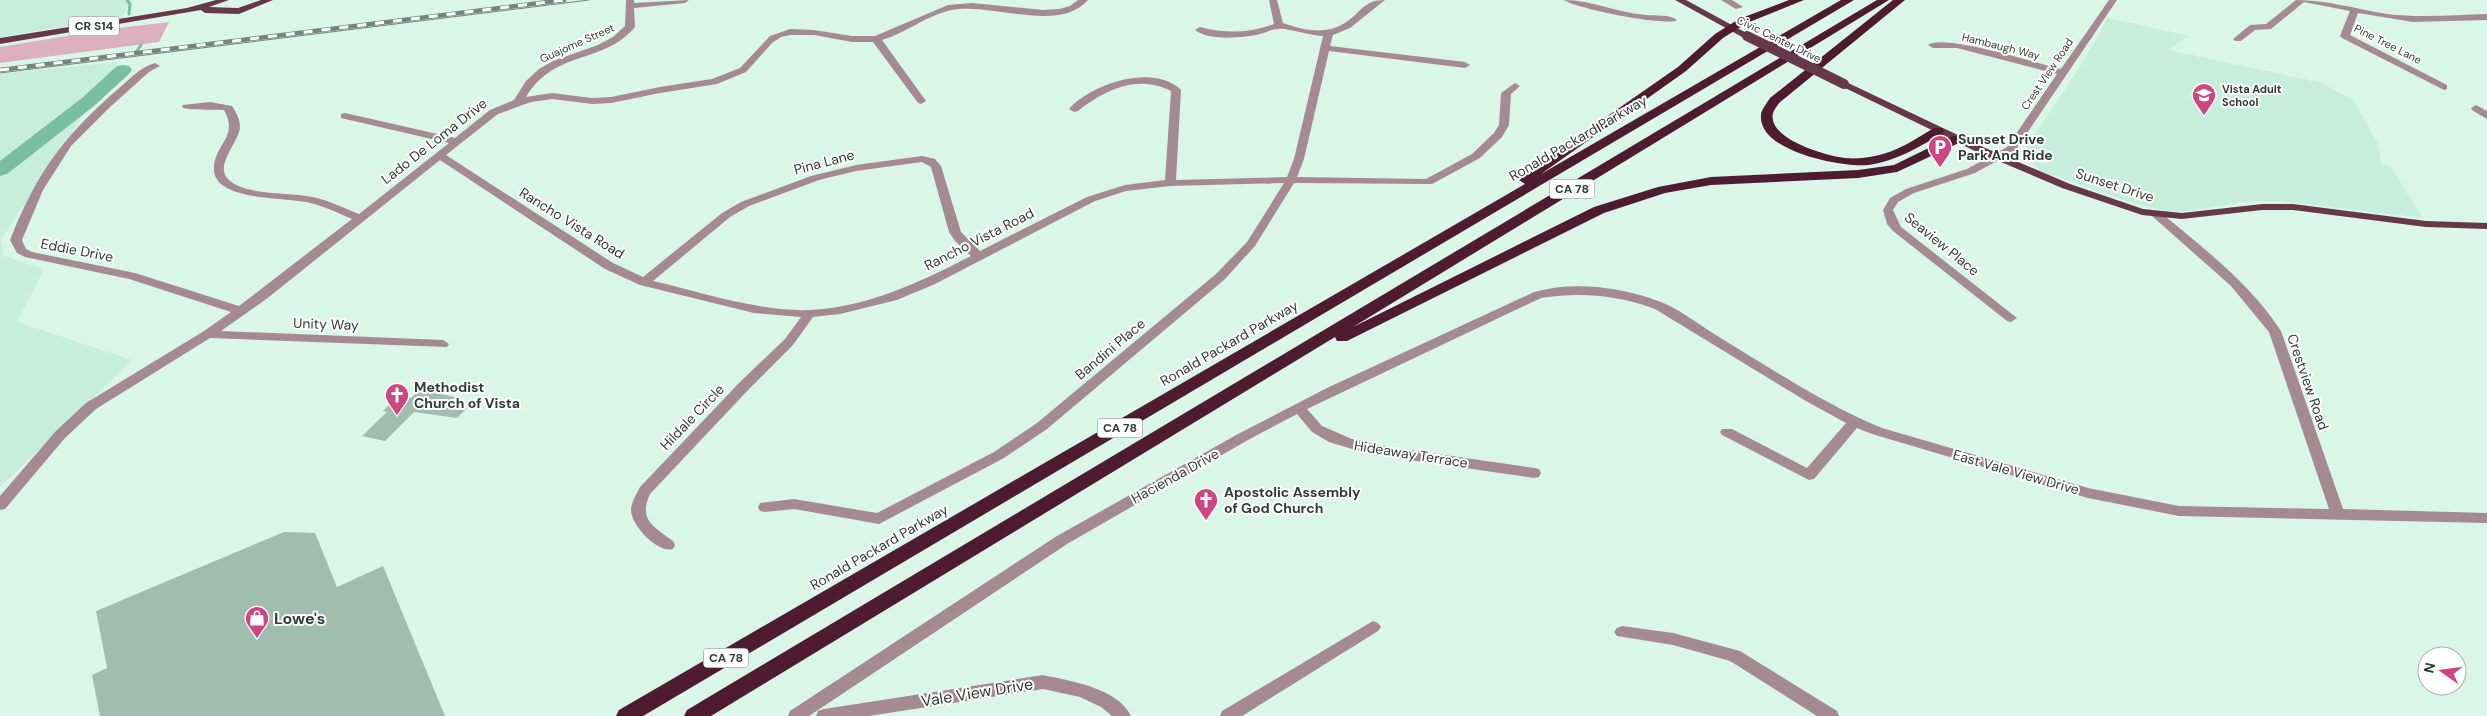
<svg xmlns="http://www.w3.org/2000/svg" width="2487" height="716" viewBox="0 0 2487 716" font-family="'DM Sans',sans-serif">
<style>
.built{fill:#c7eddc}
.green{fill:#ddb0bf}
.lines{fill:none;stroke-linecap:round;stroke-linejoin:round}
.stream{stroke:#79bea1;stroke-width:3}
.river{fill:#79bea1;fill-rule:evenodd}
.building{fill:#a0bdb0}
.minor{fill:#a68a93;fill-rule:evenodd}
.major{fill:#67384a;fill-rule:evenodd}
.highway{fill:#4f1b31;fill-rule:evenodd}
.tram{stroke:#73857c;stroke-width:1}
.rail-casing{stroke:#73857c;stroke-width:4.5}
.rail{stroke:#fff;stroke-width:3;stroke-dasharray:9;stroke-linecap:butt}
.major-bridge{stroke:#67384a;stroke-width:10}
.labels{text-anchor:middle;stroke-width:4;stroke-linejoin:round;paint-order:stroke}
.far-street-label{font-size:11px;fill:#2f3b35;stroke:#fff}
.far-poi-label{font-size:11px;font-weight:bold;fill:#2f3b35;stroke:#fff;text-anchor:start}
.shield{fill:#fff;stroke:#6d7672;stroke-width:1}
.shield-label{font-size:12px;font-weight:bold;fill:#2f3b35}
.street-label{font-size:14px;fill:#2f3b35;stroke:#fff}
.poi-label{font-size:14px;font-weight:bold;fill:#2f3b35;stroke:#fff;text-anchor:start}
.near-poi-label{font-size:16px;font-weight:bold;fill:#2f3b35;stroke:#fff;text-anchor:start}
.near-street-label{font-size:16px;fill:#2f3b35;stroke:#fff}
</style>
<rect width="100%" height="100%" fill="#d9f6e8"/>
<path class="built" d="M0 0H126L129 4 122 17 0 37Z
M2108 18 2189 36 2168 50 2322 83 2354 101 2379 146 2381 164 2391 167 2423 218 2282 201H2253L2186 211 2164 210 2135 204 2041 171 2029 161 2024 150 2079 69Z
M118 62 1 240 4 256 44 269 17 322 132 360 0 487V74Z"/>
<path class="green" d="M169 22 159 42 0 63V47L102 30Z"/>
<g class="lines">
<path class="stream" d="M127 0 130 4 129 14
M136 52 141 45"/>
<path class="river" d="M123 65 129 66 132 70 129 74 94 106 7 174 0 176V161L82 98 117 66Z"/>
</g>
<path class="building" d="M420 390 455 397 448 404 467 408 457 418 414 412 385 441 362 436 387 412 383 411 398 396 411 398Z
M284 532 315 533 337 587 383 566 445 716H100L92 675 107 668 96 611Z"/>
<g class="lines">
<path class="minor" d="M626 0H634V3L689 0 685 3 634 8 635 27C603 65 555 49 526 97L552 93 592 98 611 97 660 87 712 79 740 68 770 36 790 29 814 30 852 36H875L948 5 972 3 1043 10 1059 9 1070 6 1078 0H1088C1058 34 991 2 952 10 927 15 906 33 882 40L926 101 921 104 918 103 873 42H852L814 35H790L781 37 772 43 746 72 717 84 660 93 611 103 592 104 552 99 531 102 498 114 446 155 613 263 643 277 722 213 741 202 811 176 856 165 922 156 935 159 941 166 961 232 980 251 1087 197 1125 185 1165 180 1171 91C1137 74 1105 90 1078 111L1074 112 1069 109C1091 84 1154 63 1181 90L1176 180 1287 177 1294 159 1323 36C1311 36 1285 27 1278 29 1272 29 1266 33 1260 34 1243 38 1209 41 1195 30L1200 27C1226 34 1249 33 1274 24L1269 0H1277L1283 23C1302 30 1325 35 1343 24 1361 14 1362 0 1385 0L1350 28 1333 35 1330 46 1465 62 1470 65 1465 68 1329 51 1304 159 1297 177 1426 179 1472 154 1494 133 1499 125 1501 93 1515 83 1520 86 1511 94 1509 125 1502 137 1480 158 1432 184 1294 183 1255 246 1224 280 1047 429 1004 458 879 524 794 509 765 512 760 511 758 507 760 503 794 499 877 513 994 452 1037 423 1216 274 1247 242 1284 183 1170 186 1126 191 1095 201 935 284 897 300 840 314 813 317 793 345 750 388 650 494C638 520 654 527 673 541L675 545 673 549C658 554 630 525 631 509 632 502 636 494 640 487L740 382 785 339 801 317 754 313 640 285 605 269 440 160 269 297 221 331 443 340 449 344 447 347 210 338 96 409 65 438 5 509 0 510V496L55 432 86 403 204 331 231 312 129 279 25 257 17 253 10 240C37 172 63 137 118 89 129 80 140 67 155 63L160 66 149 72 109 108 71 146 43 190 22 240 26 249 32 252 135 273 239 306 352 219C338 213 324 206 310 203 288 197 211 202 214 167 215 144 239 137 224 110 214 109 187 111 182 107L183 105 210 102 232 106C236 112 240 119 240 127 239 143 213 166 229 180 247 196 289 192 312 197 328 200 344 208 359 214L449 143 341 118V114L345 113 455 138 490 110 514 100 526 81 539 69 553 61 598 45 613 37 625 26ZM922 162 931 167 949 232 955 241 971 256C920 282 868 307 810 310 760 312 701 292 653 281L730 217 749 206 819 180 856 171Z
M1564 0C1592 0 1618 13 1646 15 1655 16 1669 14 1677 20 1667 27 1574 8 1564 0Z
M1721 0H1732L1743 7 1736 9Z
M2109 0H2117L2015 151 1975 173 1914 193 1898 202 1893 210 1901 227 2017 318 2011 322 2007 321 1893 231 1887 224 1883 210 1890 198 1906 189 1967 169 2007 147 2057 74 1957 48H1933L1928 45C1943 33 2039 64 2061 69Z
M2296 0C2327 0 2356 9 2387 14 2420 18 2454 15 2487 14V20L2413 22 2358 13 2350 35 2447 85V89L2444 90 2342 38 2340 36 2350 11 2304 2 2271 29 2255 30 2241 41H2235L2233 39 2250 25 2266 24Z
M2476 105 2487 111V119L2472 110 2471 108Z
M2156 211 2160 212C2203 248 2250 283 2281 331L2343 509 2487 513V523L2179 516 2088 498 1872 434 1857 428 1814 479 1809 480 1722 435 1720 432 1722 429H1732L1807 468 1846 423 1806 401 1655 309C1617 295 1581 292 1541 298L1307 409 1322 426 1352 439 1389 447 1534 468 1539 469 1541 473 1539 477 1534 478 1389 457 1352 449 1329 442 1312 432 1297 414 1248 440 1067 544 809 716H788L790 711 1057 536 1238 434 1327 388 1534 292C1575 281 1621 287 1661 302 1681 310 1701 326 1719 337 1772 369 1824 404 1882 428L2088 488 2179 506 2329 509 2269 332 2231 286 2152 216 2150 214Z
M1373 621 1378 623 1381 627 1378 631 1242 716H1220L1222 711Z
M1622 626 1673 633 1740 651 1837 711 1839 716H1817L1730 661 1673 645 1617 636 1614 632 1617 628Z
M1043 675C1070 681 1118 688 1131 716H1112L1101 707 1080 697 1043 689 869 716H816L818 711 824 709Z"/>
<path class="major" d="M216 0H229L209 7 238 8 261 0H273L239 14 205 13 201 10 0 44V38L187 8Z
M1675 0H1686L1752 36 1750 38H1744Z
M1844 81 1983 147 2070 184 2143 209 2182 213 2262 204H2293L2426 221 2487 223V229L2426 227 2293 210H2262L2182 219 2142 215 2062 188 1975 151 1841 86 1839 84Z"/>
<path class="highway" d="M1789 0H1804L1747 23 1723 38 1686 71 1541 174 1841 0H1854L643 716H616L619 710 1525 184 1519 180 1520 177 1678 67 1715 34 1739 19Z
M1877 0H1889L1353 327 1594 207 1658 187 1711 177 1858 170 1894 165 1953 136H1961L1963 139 1961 142 1897 172 1858 178 1711 185 1665 193 1604 213 1347 341H1337L1335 337 711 716H684L687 710Z
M1893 0H1905L1779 103C1777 106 1774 110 1773 113 1767 139 1826 156 1845 158 1855 159 1865 158 1875 156 1897 152 1915 139 1934 128H1942L1944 131 1942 134C1918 147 1897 161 1869 165 1843 168 1758 152 1761 115 1761 110 1767 103 1770 98Z"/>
<path class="tram" d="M0 73 589 0"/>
<g class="rail-casing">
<path id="rail" d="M0 70 564 0"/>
</g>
<use href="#rail" class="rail"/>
<path class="major-bridge" d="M1747 36 1844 84"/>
</g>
<defs>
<g id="school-pin" transform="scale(1.25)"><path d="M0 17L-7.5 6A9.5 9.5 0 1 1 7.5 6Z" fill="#cd4581" stroke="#fff"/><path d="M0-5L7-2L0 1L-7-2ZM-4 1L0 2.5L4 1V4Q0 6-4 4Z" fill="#fff"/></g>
<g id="parking-pin" transform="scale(1.25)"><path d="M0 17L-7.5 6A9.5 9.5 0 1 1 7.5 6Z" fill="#cd4581" stroke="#fff"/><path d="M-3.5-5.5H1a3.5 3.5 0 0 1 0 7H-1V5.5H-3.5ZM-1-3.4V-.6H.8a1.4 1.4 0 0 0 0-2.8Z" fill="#fff"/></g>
<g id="church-pin" transform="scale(1.25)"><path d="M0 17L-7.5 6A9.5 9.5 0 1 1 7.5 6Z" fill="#cd4581" stroke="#fff"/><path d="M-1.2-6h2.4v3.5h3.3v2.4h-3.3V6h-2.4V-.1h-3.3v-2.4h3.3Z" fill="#fff"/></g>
<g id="shop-pin" transform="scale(1.25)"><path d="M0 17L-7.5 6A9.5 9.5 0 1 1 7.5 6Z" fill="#cd4581" stroke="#fff"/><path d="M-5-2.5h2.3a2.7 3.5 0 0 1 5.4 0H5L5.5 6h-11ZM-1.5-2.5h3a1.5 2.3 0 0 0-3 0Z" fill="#fff"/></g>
</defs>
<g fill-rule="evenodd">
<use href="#school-pin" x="2204" y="95"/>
<use href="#parking-pin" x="1940" y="147"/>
<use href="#church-pin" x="397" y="395"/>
<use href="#church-pin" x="1206" y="500"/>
<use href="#shop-pin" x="257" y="618"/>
</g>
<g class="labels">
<g class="far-street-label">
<text transform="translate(1779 39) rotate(26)" y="4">Civic Center Drive</text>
<text transform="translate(577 43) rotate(-24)" y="4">Guajome Street</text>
<text transform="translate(2388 44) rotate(27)" y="4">Pine Tree Lane</text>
<text transform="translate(2001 46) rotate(14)" y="4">Hambaugh Way</text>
<text transform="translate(2047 74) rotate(-56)" y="4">Crest View Road</text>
</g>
<g class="far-poi-label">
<text x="2222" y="93">Vista Adult<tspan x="2222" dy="13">School</tspan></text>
</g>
<g class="shield">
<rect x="69" y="16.5" width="50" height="19" rx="4"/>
<rect x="1549.5" y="179.5" width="45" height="19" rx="4"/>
<rect x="1097.5" y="418.5" width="45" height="19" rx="4"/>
<rect x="703.5" y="648.5" width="45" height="19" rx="4"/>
</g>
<g class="shield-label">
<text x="94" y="30">CR S14</text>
<text x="1572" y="193">CA 78</text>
<text x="1120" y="432">CA 78</text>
<text x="726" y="662">CA 78</text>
</g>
<g class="street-label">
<text transform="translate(1578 138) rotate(-30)" y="5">Ronald Packard Parkway</text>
<text transform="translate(434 141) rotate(-38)" y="5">Lado De Loma Drive</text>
<text transform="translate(824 162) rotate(-15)" y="5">Pina Lane</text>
<text transform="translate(2115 185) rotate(18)" y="5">Sunset Drive</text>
<text transform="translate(572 223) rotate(32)" y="5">Rancho Vista Road</text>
<text transform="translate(979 239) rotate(-27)" y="5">Rancho Vista Road</text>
<text transform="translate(1942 244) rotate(39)" y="5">Seaview Place</text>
<text transform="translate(77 250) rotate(11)" y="5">Eddie Drive</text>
<text transform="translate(326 324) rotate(2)" y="5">Unity Way</text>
<text transform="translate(1229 343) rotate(-30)" y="5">Ronald Packard Parkway</text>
<text transform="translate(1110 349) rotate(-40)" y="5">Bandini Place</text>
<text transform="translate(2308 382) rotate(71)" y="5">Crestview Road</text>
<text transform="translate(692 417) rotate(-46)" y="5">Hildale Circle</text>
<text transform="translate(1411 454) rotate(9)" y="5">Hideaway Terrace</text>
<text transform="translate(2016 472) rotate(16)" y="5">East Vale View Drive</text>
<text transform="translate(1175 476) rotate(-29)" y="5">Hacienda Drive</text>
<text transform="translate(879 547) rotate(-30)" y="5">Ronald Packard Parkway</text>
</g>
<g class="poi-label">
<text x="1958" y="144">Sunset Drive<tspan x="1958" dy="16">Park And Ride</tspan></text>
<text x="414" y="392">Methodist<tspan x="414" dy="16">Church of Vista</tspan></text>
<text x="1224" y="497">Apostolic Assembly<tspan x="1224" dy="16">of God Church</tspan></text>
</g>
<g class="near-poi-label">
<text x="274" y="624">Lowe's</text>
</g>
<g class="near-street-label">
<text transform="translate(977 692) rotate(-9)" y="6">Vale View Drive</text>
</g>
</g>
<g transform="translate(2442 671) rotate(284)"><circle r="24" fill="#ffffff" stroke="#acb1ae"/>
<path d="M0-4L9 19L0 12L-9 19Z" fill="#cd4581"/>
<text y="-8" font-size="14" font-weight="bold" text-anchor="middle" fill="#2f3b35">N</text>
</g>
</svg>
